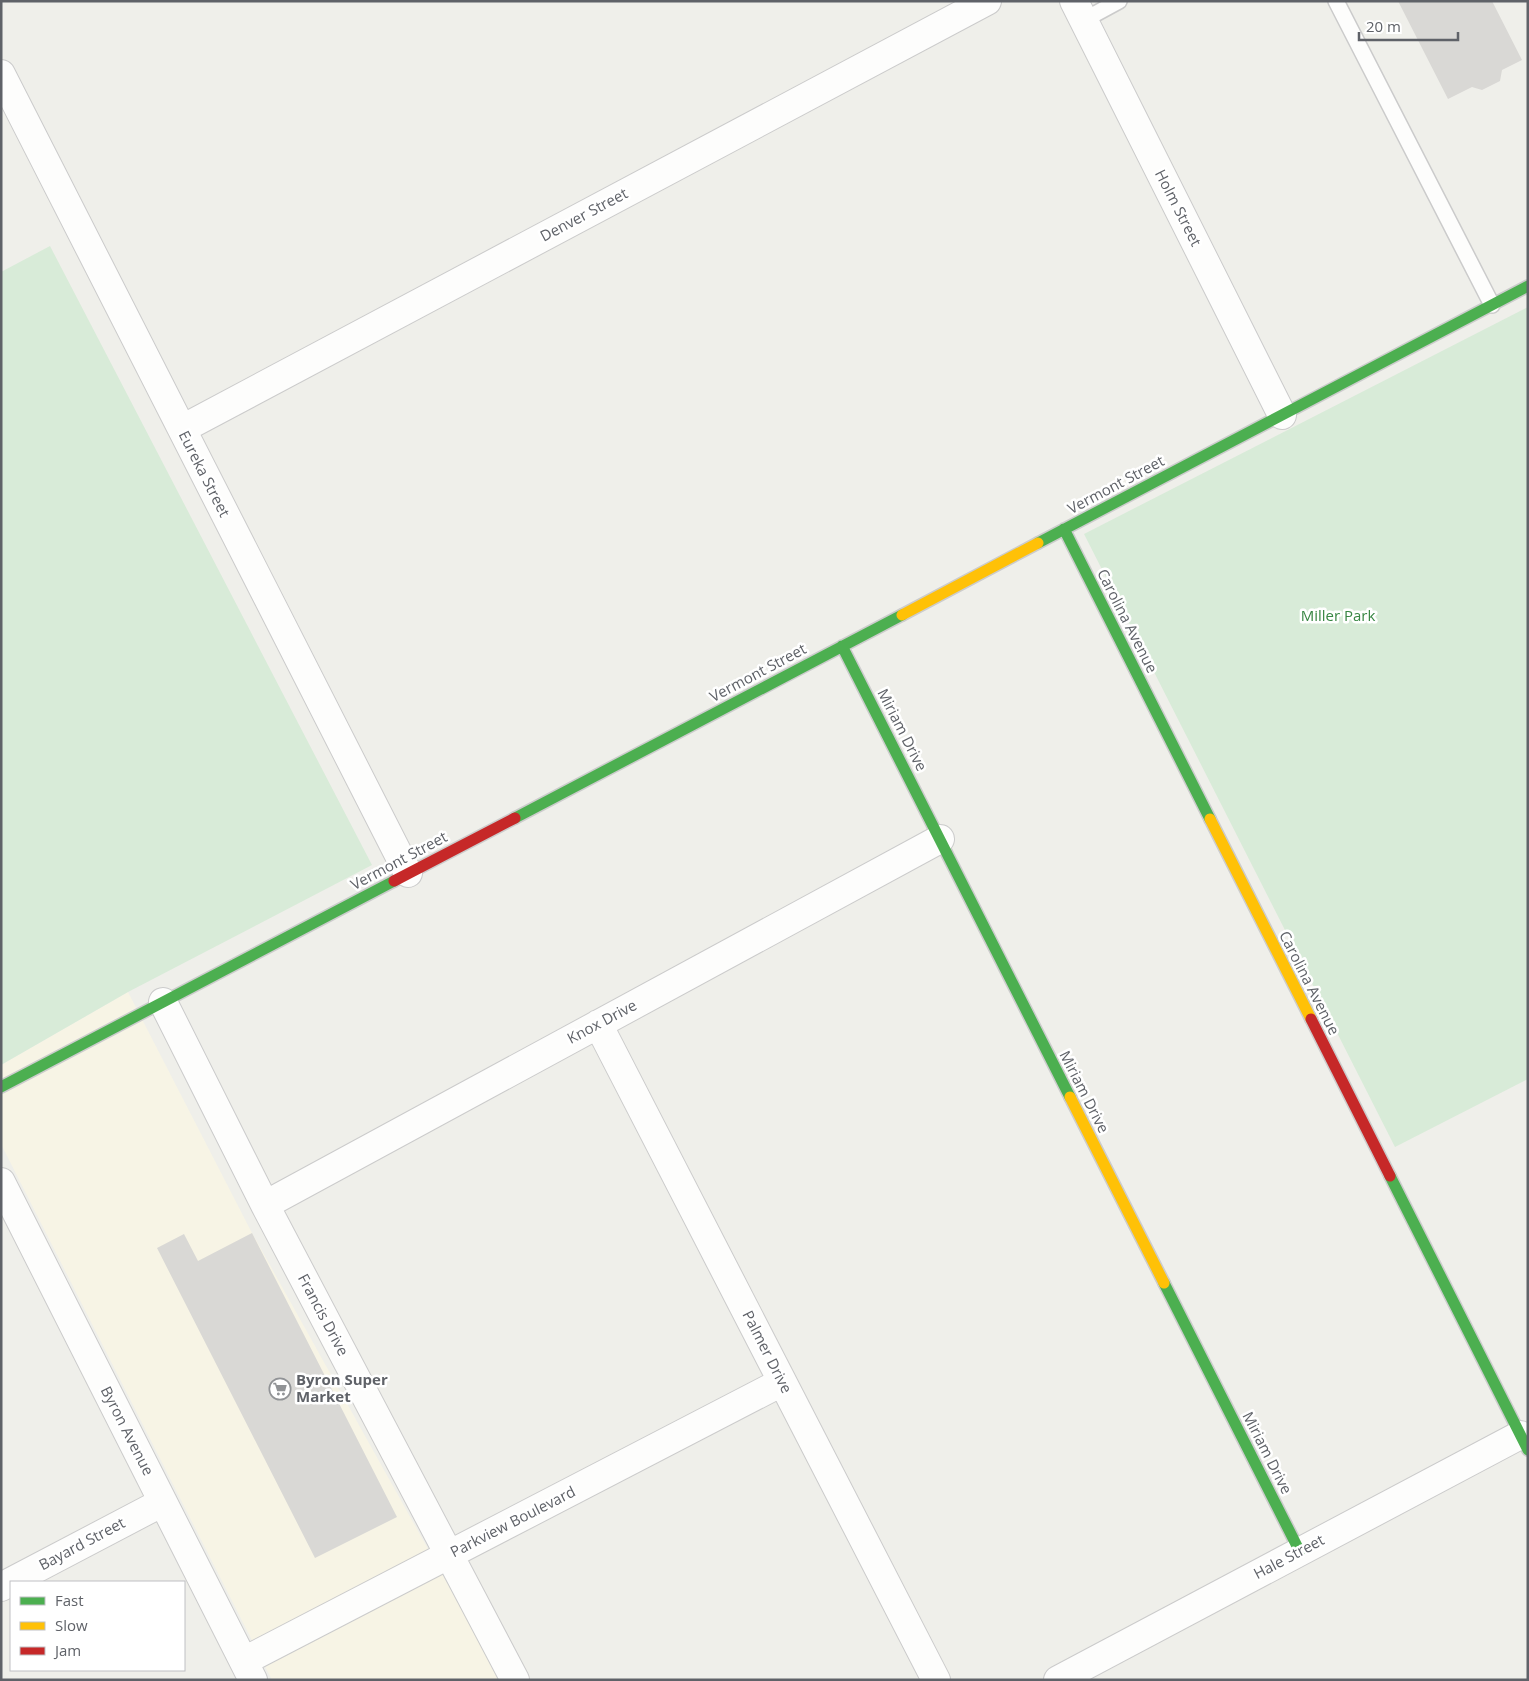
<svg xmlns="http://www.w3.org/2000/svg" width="1529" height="1681" viewBox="0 0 1529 1681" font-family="'Open Sans',sans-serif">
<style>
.commercial{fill:#f7f4e5}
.green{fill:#d8ebd8}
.building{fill:#d9d8d5}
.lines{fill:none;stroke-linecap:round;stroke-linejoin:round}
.lane-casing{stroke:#cbcbcb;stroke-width:18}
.street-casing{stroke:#cbcbcb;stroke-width:30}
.fast-casing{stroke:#ccc;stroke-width:14}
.slow-casing{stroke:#ccc;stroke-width:14}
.jam-casing{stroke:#ccc;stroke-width:14}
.lane{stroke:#fdfdfc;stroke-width:15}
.street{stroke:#fdfdfc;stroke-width:28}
.fast{stroke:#4caf50;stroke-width:11}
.slow{stroke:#ffc107;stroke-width:11}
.jam{stroke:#c62828;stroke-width:11}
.labels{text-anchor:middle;stroke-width:5;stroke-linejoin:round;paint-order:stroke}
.street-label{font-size:15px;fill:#5f6268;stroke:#fff}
.park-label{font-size:15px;fill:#388643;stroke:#fff}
.poi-label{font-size:15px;font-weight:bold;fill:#5f6268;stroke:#fff;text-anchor:start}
</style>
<rect width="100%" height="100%" fill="#efefea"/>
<path class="commercial" d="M128 992 252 1233 501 1680H272L1 1144V1065Z"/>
<path class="green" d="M50 246 372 865 128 992 1 1065V272Z
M1528 307V1079L1395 1147 1084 534Z"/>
<path class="building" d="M1398 1H1492L1522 60 1502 70 1500 81 1482 90 1472 87 1448 99Z
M252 1233 397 1517 315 1558 157 1248 184 1234 198 1261Z"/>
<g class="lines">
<g class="lane-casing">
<path id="lane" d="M1336 1 1492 305
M1084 20 1119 1"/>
</g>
<g class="street-casing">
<path id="street" d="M1074 1 1282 415
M1 74 408 873
M182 429 987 1
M163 1002 265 1205 515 1680
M598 1024 936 1680
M1 1182 253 1680
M265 1205 940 839
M1 1587 163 1502
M244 1661 782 1382
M1058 1680 1520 1435"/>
</g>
<g class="fast-casing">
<path id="fast" d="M1064 529 1210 819
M1038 543 1528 286
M842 646 1070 1097
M515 818 902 615
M1 1087 394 881
M1390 1176 1528 1450
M1164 1283 1300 1552"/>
</g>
<g class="slow-casing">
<path id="slow" d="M902 615 1038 543
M1210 819 1311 1019
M1070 1097 1164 1283"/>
</g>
<g class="jam-casing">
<path id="jam" d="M394 881 515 818
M1311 1019 1390 1176"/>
</g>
<use href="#lane" class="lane"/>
<use href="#street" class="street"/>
<use href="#fast" class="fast"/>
<use href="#slow" class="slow"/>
<use href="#jam" class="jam"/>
</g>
<defs>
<g id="supermarket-ring" transform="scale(1.125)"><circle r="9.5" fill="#fff" stroke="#919396" stroke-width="1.5"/><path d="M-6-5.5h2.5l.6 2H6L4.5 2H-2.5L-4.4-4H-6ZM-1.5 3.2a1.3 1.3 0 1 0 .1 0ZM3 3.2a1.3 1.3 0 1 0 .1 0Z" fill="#919396"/></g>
</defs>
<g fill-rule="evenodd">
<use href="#supermarket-ring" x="280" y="1389"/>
</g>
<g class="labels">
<g class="street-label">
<text transform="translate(1178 208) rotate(63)" y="5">Holm Street</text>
<text transform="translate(584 215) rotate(-28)" y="5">Denver Street</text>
<text transform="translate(204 474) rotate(63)" y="5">Eureka Street</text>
<text transform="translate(1116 485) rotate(-28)" y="5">Vermont Street</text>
<text transform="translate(1127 621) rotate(63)" y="5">Carolina Avenue</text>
<text transform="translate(758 673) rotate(-28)" y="5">Vermont Street</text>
<text transform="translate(902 730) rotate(63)" y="5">Miriam Drive</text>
<text transform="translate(399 861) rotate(-28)" y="5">Vermont Street</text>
<text transform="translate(1309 983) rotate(63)" y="5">Carolina Avenue</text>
<text transform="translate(602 1022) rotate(-28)" y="5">Knox Drive</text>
<text transform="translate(1084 1092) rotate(63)" y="5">Miriam Drive</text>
<text transform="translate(323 1315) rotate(62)" y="5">Francis Drive</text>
<text transform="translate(767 1352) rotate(63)" y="5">Palmer Drive</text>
<text transform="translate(127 1431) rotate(63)" y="5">Byron Avenue</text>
<text transform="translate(1267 1453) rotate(63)" y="5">Miriam Drive</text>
<text transform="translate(513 1522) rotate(-27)" y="5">Parkview Boulevard</text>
<text transform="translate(82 1544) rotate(-28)" y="5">Bayard Street</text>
<text transform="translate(1289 1557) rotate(-28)" y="5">Hale Street</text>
</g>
<g class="park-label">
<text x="1338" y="621">Miller Park</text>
</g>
<g class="poi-label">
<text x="296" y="1385">Byron Super<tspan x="296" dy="17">Market</tspan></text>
</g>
</g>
<rect width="1529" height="1681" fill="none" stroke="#5f6268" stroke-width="5"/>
<rect x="10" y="1581" width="175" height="90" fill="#ffffff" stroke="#bfc0c3"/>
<rect x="20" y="1597" width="25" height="8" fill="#4caf50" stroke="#bfc0c3"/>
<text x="55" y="1606" font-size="15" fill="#5f6268">Fast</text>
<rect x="20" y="1622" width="25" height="8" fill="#ffc107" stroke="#bfc0c3"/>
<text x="55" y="1631" font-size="15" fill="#5f6268">Slow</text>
<rect x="20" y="1647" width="25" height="8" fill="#c62828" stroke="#bfc0c3"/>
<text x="55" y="1656" font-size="15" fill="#5f6268">Jam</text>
<path d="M1359 32v8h99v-8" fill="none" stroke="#5f6268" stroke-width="2.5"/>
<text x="1366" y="32" font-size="15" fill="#5f6268" stroke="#ffffff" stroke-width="4" paint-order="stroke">20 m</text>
</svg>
